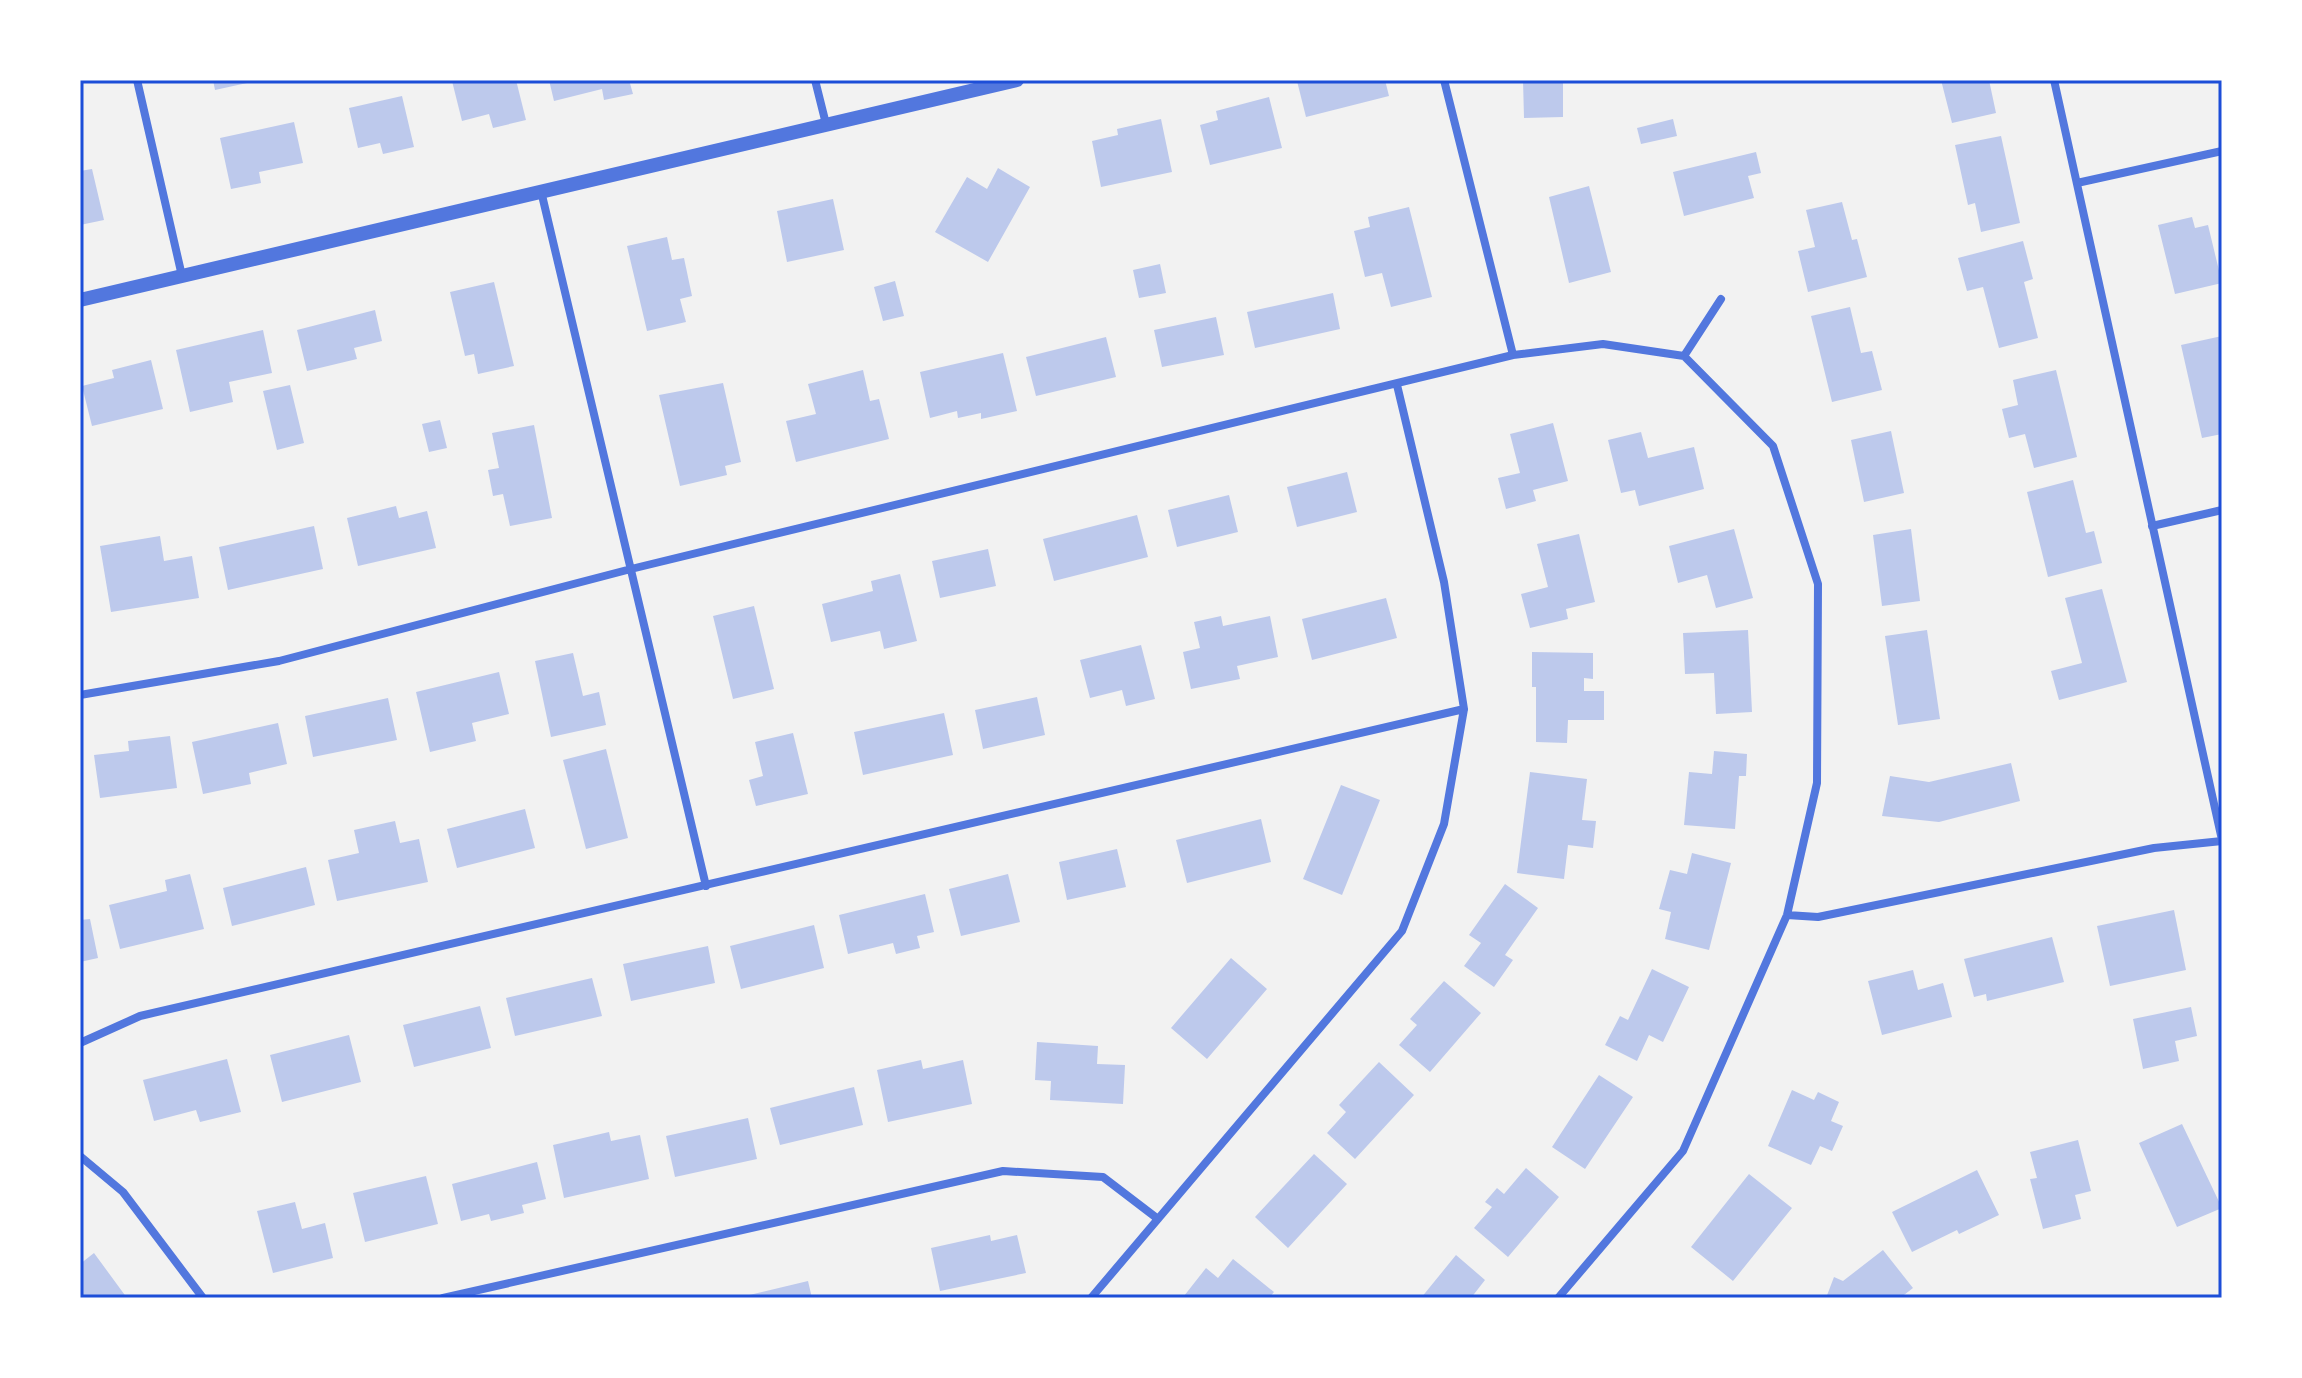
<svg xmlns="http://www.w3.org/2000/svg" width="2302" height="1378" viewBox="0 0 2302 1378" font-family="'Public Sans',sans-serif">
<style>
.building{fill:#bdc9ec}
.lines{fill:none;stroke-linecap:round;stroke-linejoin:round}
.minor{stroke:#5277de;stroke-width:8}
.tertiary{stroke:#5277de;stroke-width:14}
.neatline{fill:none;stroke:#1d4ed8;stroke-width:3}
</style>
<rect width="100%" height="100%" fill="#f2f2f2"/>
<path class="building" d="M213 80H247V83L215 90Z
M516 80 526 120 493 128 489 114 462 121 452 81Z
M549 80H629L633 94 604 100 602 89 554 101Z
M1385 80 1389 96 1306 117 1297 81Z
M1523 80H1563V117L1524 118Z
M1941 80H1989L1996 113 1952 123Z
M402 96 414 147 383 154 380 143 358 148 349 108Z
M1269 97 1282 148 1210 165 1200 125 1218 120 1216 111Z
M1161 119 1172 172 1101 187 1092 141 1118 135 1117 129Z
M1673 119 1677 136 1641 144 1637 128Z
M294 122 303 163 259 172 261 183 231 189 220 138Z
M2001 136 2020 223 1981 232 1975 203 1968 205 1955 145Z
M1756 152 1761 173 1748 176 1754 198 1684 216 1673 172Z
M998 168 1030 187 988 262 935 232 967 177 987 189Z
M92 169 104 220 80 225V171Z
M1589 186 1611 272 1569 283 1549 197Z
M833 199 844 250 787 262 777 211Z
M1842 202 1852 240 1857 239 1867 277 1808 292 1798 251 1815 247 1806 210Z
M1409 207 1432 297 1391 307 1382 273 1365 277 1354 231 1370 227 1368 217Z
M2192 217 2195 228 2208 225 2222 283 2175 294 2158 225Z
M667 237 672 260 684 258 692 296 680 299 686 322 647 331 627 246Z
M2023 241 2033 279 2024 282 2038 338 1999 348 1983 287 1967 291 1958 258Z
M1160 264 1166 293 1139 298 1133 270Z
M895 281 904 316 883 321 874 287Z
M494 282 514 366 478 374 474 354 465 356 450 292Z
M1333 293 1340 329 1255 348 1247 312Z
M1850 307 1861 353 1872 351 1882 390 1832 402 1811 316Z
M375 310 382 341 354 348 357 359 307 371 297 330Z
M1216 317 1224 355 1162 367 1154 330Z
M263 330 272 373 229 382 233 402 190 412 176 350Z
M2222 336V434L2202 438 2181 345Z
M1106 337 1116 377 1036 396 1026 357Z
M1003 353 1017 411 981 419V413L958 418 957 411 930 418 920 372Z
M151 360 163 409 92 426 82 386 114 378 112 370Z
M863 370 870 401 879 399 889 439 796 462 786 421 816 414 808 384Z
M2056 370 2077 457 2034 468 2025 434 2009 438 2002 409 2018 405 2013 380Z
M723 383 741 462 725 466 727 475 680 486 659 395Z
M290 385 304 443 277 450 263 391Z
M440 420 447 448 429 452 422 424Z
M1553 423 1568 481 1533 490 1536 501 1506 509 1498 478 1520 473 1510 434Z
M534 425 552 518 510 526 503 494 493 496 488 470 499 468 492 433Z
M1891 431 1904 493 1864 502 1851 440Z
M1641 432 1648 458 1694 447 1704 489 1639 506 1635 490 1621 493 1608 440Z
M1347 472 1357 512 1297 527 1287 487Z
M2073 480 2086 533 2094 531 2102 563 2048 577 2027 492Z
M1229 495 1238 532 1177 547 1168 510Z
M396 506 399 518 427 511 436 548 358 566 347 518Z
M1137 515 1148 557 1054 581 1043 539Z
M314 526 323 569 228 590 219 547Z
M1734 529 1753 598 1716 608 1707 575 1678 583 1669 546Z
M1911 529 1920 601 1882 606 1873 535Z
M1579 534 1595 602 1566 609 1568 619 1530 628 1521 594 1548 587 1537 544Z
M160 536 164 561 192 556 199 598 111 612 100 546Z
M988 549 996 586 940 598 932 561Z
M900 574 917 641 884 649 880 631 831 642 822 604 873 591 871 581Z
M2102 589 2127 682 2059 700 2051 671 2082 663 2065 598Z
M1386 598 1397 638 1312 660 1302 619Z
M754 606 774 689 733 699 713 616Z
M1221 616 1223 626 1270 616 1278 657 1237 666 1240 679 1191 689 1183 652 1200 648 1194 622Z
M1748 630 1752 712 1716 714 1714 673 1685 674 1683 633Z
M1927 630 1940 719 1898 725 1885 636Z
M1141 645 1155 699 1126 706 1122 690 1090 698 1080 660Z
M1532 652 1593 653V679L1584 678V691H1604V720H1568L1567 743 1536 742V687H1532Z
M573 653 583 696 599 692 606 725 551 737 535 661Z
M499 672 509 714 472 723 476 741 430 752 416 692Z
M1037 697 1045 735 983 749 975 710Z
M388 698 397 740 313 757 305 716Z
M944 713 953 755 863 775 854 732Z
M278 723 287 764 249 773 251 784 203 794 192 742Z
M793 733 808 794 756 806 749 780 763 776 755 742Z
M170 736 177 788 100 798 94 755 129 751 128 741Z
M606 749 628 838 586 849 563 760Z
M1714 751 1747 754 1746 776H1739L1735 829 1684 825 1689 772 1712 774Z
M2011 763 2020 801 1939 822 1882 816 1890 776 1929 782Z
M1530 772 1587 779 1582 820 1596 821 1593 848 1568 845 1564 879 1517 873Z
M1341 785 1380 800 1342 895 1303 879Z
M525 809 535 848 457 868 447 829Z
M1261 819 1271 862 1187 883 1176 840Z
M395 821 400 843 419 839 428 882 337 901 328 860 359 853 354 830Z
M1117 849 1126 887 1067 900 1059 862Z
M1692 853 1731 863 1709 950 1665 939 1671 912 1659 909 1670 870 1687 874Z
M306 867 315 905 232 926 223 888Z
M190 874 204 929 120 949 109 905 167 891 165 880Z
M1008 874 1020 922 961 936 949 889Z
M1505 884 1538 908 1505 955 1513 960 1494 987 1464 966 1481 943 1469 935Z
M925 894 934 932 917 936 920 948 896 954 893 943 848 954 839 915Z
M2174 910 2186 970 2110 986 2097 926Z
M90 919 98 958 80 962V920Z
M814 925 824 968 741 989 730 946Z
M2052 937 2064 982 1987 1001 1986 994 1974 997 1964 959Z
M708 946 715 983 631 1001 623 964Z
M1231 958 1267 989 1207 1059 1171 1028Z
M1652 969 1689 987 1663 1042 1649 1035 1637 1061 1605 1045 1620 1016 1628 1020Z
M1913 970 1918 990 1943 983 1952 1017 1882 1035 1868 981Z
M592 978 602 1016 515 1036 506 998Z
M1444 981 1481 1013 1430 1072 1399 1045 1417 1025 1410 1019Z
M480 1006 491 1048 414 1067 403 1025Z
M2191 1007 2197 1036 2175 1041 2179 1061 2143 1069 2133 1019Z
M349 1035 361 1082 282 1102 270 1055Z
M1037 1042 1098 1046 1097 1064 1125 1065 1123 1104 1050 1100 1051 1081 1035 1080Z
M227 1059 241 1112 200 1122 196 1110 154 1121 143 1080Z
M921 1060 923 1069 963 1060 972 1104 888 1122 877 1070Z
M1379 1062 1414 1095 1355 1159 1327 1133 1346 1112 1339 1105Z
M1599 1075 1633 1097 1585 1169 1552 1147Z
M854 1087 863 1125 780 1145 770 1108Z
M1792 1090 1814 1100 1818 1092 1839 1102 1831 1121 1843 1126 1832 1151 1820 1146 1811 1165 1768 1146Z
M748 1118 757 1159 675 1177 666 1136Z
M2182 1124 2222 1208 2177 1227 2139 1143Z
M609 1132 611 1141 640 1135 649 1179 564 1198 553 1145Z
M2078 1140 2091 1191 2075 1195 2081 1219 2043 1229 2030 1179 2037 1178 2030 1152Z
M1314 1154 1347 1184 1288 1248 1255 1217Z
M537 1162 546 1199 522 1205 524 1213 491 1221 489 1214 461 1221 452 1184Z
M1526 1168 1559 1197 1508 1257 1474 1228 1492 1207 1485 1202 1497 1188 1504 1194Z
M1977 1170 1999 1215 1959 1234 1957 1230 1912 1252 1892 1212Z
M1749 1174 1792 1208 1733 1281 1691 1247Z
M426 1176 438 1224 365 1242 353 1193Z
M295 1202 302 1229 325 1223 333 1258 273 1273 257 1211Z
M990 1235 991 1241 1017 1235 1026 1273 940 1291 931 1248Z
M1883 1250 1913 1288 1900 1298H1826L1834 1277 1843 1281Z
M94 1253 127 1298H80V1264Z
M1456 1255 1485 1280 1471 1298H1421Z
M1233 1259 1274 1292 1269 1298 1184 1296 1206 1268 1218 1278Z
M808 1281 812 1298H741V1297Z"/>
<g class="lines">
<path class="minor" d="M137 80 182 276
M815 80 826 124
M1444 80 1513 355
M2054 80 2222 840
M2077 183 2222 151
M541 191 706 886
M1684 356 1721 299
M2152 526 2222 510
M80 695 279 661 631 569 1513 355 1603 344 1684 356 1773 446 1818 584 1817 783 1787 915 1683 1151 1558 1298
M1787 915 1818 917 2154 848 2222 841
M80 1043 140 1016 1464 709
M80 1156 123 1192 203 1298
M443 1298 1003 1171 1103 1177 1158 1219
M1091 1298 1402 931 1444 824 1464 709 1444 582 1397 385"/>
<path class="tertiary" d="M80 300 1017 80"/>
</g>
<rect width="2302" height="1378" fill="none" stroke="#ffffff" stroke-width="164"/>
<rect x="82" y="82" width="2138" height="1214" class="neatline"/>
</svg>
